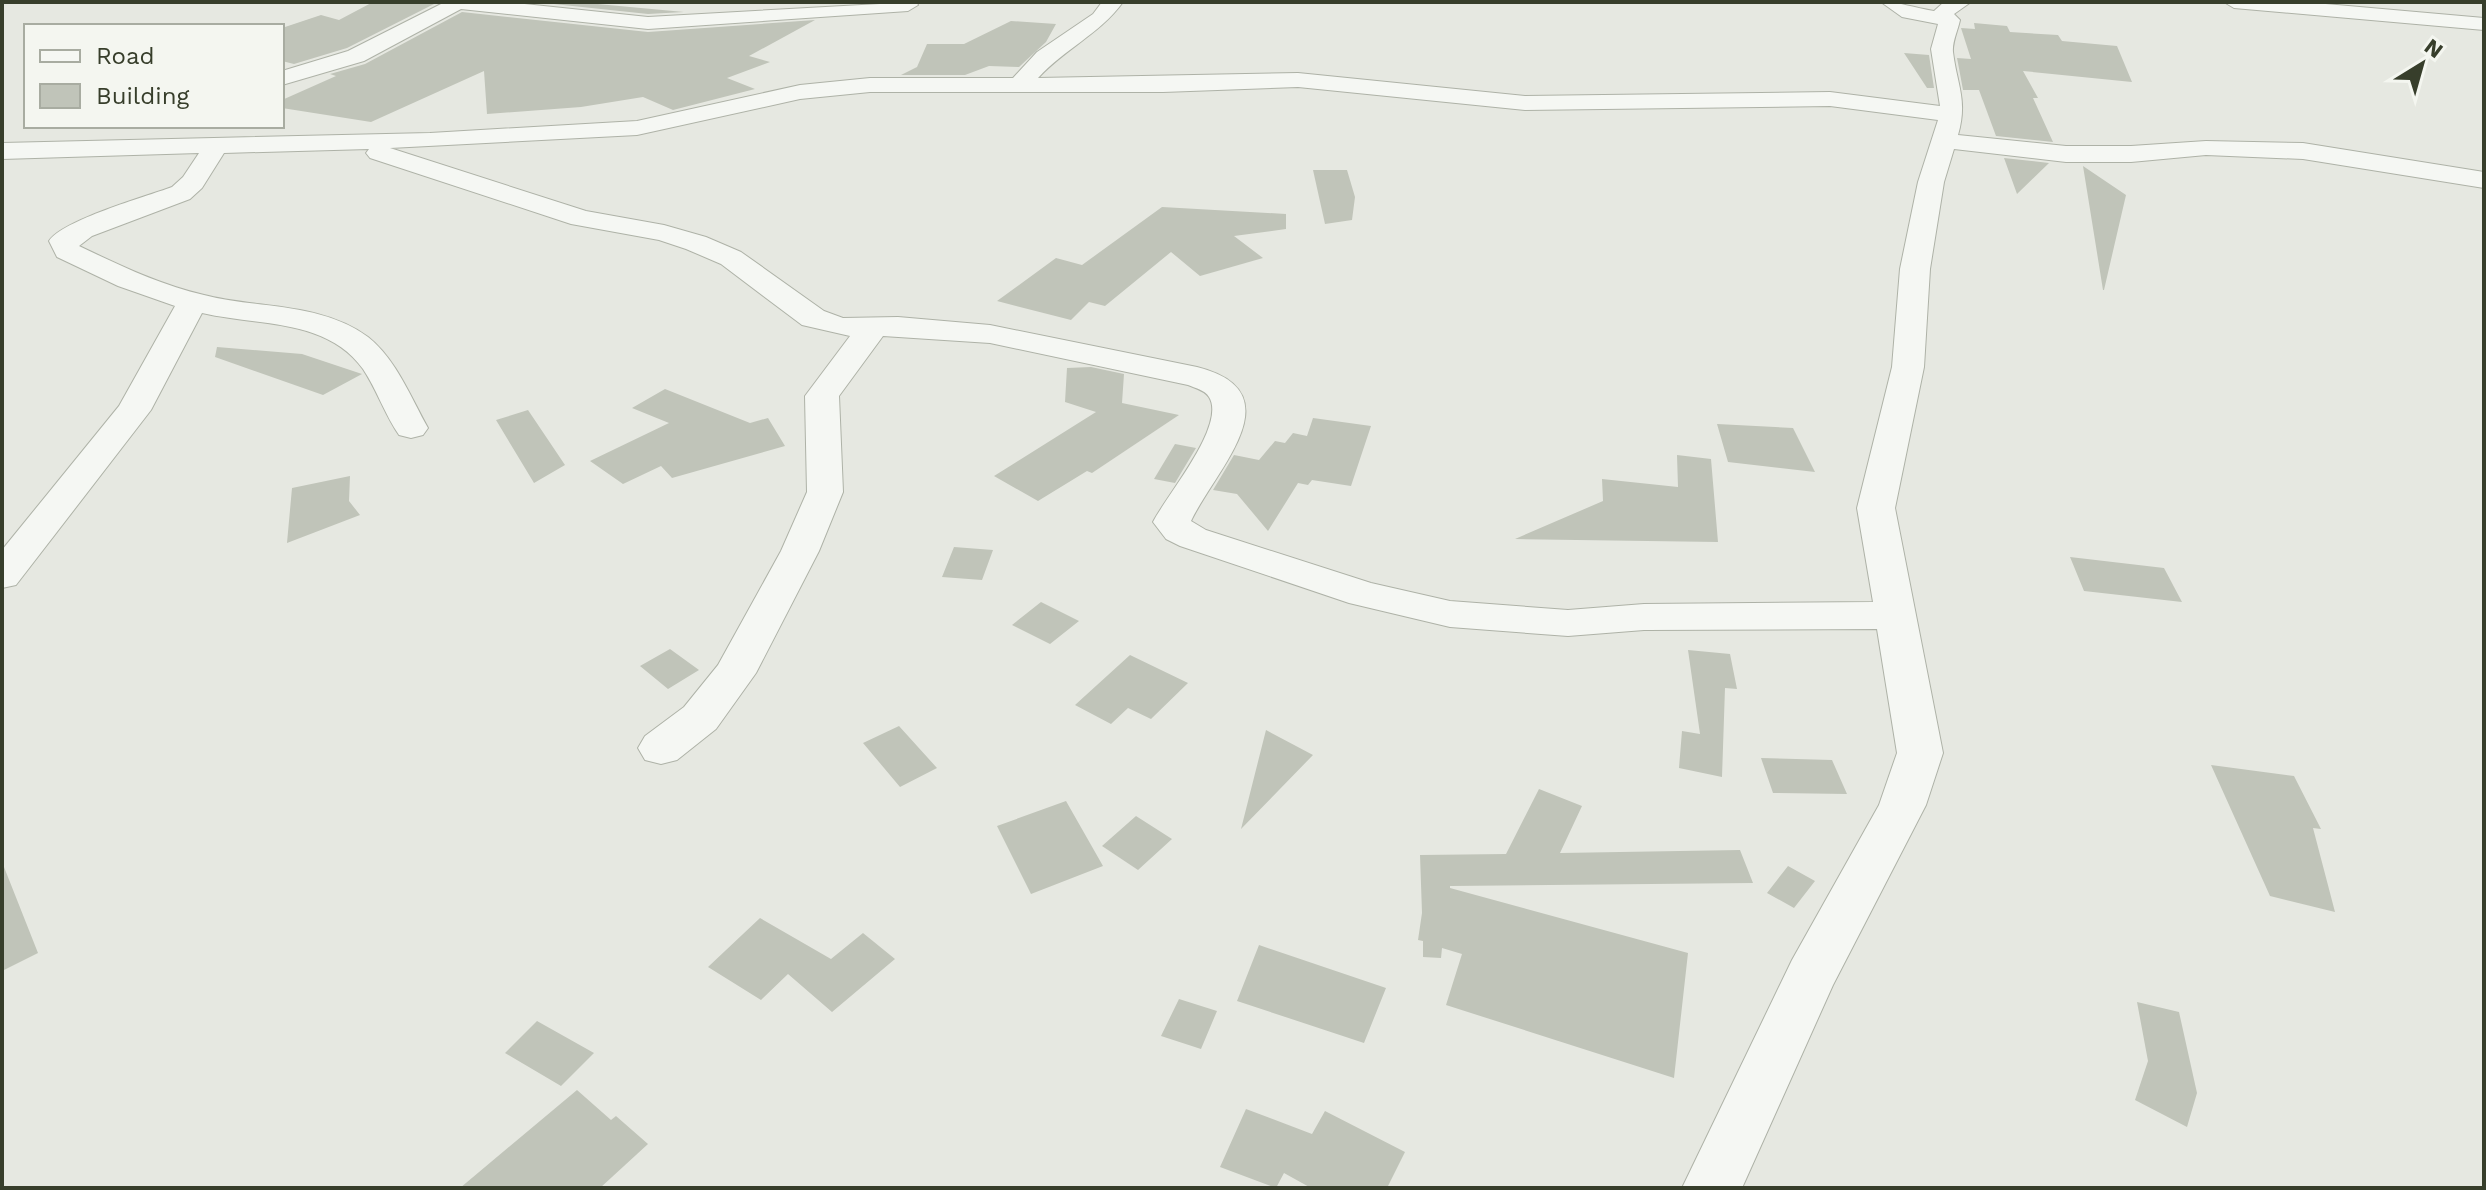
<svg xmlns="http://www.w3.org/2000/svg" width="2486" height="1190" viewBox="0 0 2486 1190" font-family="'Work Sans',sans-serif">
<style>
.building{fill:#c0c4b9}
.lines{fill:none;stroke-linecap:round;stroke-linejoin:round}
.street-casing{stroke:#aeb2a7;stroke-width:2}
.street{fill:#f5f7f3;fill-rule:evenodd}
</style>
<rect width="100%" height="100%" fill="#e6e8e1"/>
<path class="building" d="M373 2H438L347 48 294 64 282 61V28L321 15 339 20Z
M535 2H576L684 12 648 14Z
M462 12 648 32 815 20 749 56 770 62 727 78 755 89 673 110 643 97 581 107 487 114 484 71 371 122 282 108V100L336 76 330 74 365 64Z
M1011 21 1056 24 1046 42 1019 67 989 66 965 75H901L917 67 927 44H964Z
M1974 23 2007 26 2010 32 2058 35 2062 41 2117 46 2132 82 2023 71 2038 98H2033L2053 142 1996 136 1979 90H1963L1958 63 1957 58 1971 59 1961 28 1975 29Z
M1904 53 1929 55 1934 88H1927Z
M2004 158 2049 163 2017 194Z
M2083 166 2126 195 2104 290H2103Z
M1313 170H1347L1355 197 1352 220 1325 224Z
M1162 207 1286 214V229L1234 236 1263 258 1200 276 1171 252 1105 306 1089 302 1071 320 997 301 1056 258 1082 265Z
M217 347 302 354 362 374 323 395 215 357Z
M1091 367 1124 374 1122 403 1179 415 1092 473 1087 471 1038 501 994 476 1096 412 1065 402 1067 368Z
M665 389 750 423 768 418 785 446 672 478 661 466 623 484 590 461 669 423 632 408Z
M528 410 565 465 534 483 496 420Z
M1313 418 1371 426 1351 486 1312 480 1308 485 1298 483 1268 531 1237 494 1213 490 1234 455 1259 460 1275 441 1285 443 1293 433 1307 436Z
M1717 424 1793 428 1815 472 1728 462Z
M1175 444 1196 448 1175 483 1154 479Z
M1677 455 1711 459 1718 542 1515 539 1603 501 1602 479 1678 487Z
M350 476 349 501 360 515 287 543 292 488Z
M954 547 993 550 982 580 942 577Z
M2070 557 2164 568 2182 602 2084 591Z
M1041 602 1079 621 1050 644 1012 625Z
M670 649 699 670 668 689 640 666Z
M1688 650 1730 654 1737 689 1725 688 1722 777 1679 768 1682 731 1700 734Z
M1130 655 1188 683 1151 719 1128 708 1111 724 1075 705Z
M899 726 937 768 900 787 863 743Z
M1266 730 1313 755 1241 829Z
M1761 758 1832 760 1847 794 1773 793Z
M2211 765 2294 776 2321 829 2313 828 2335 912 2270 896Z
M1539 789 1582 806 1560 853 1740 850 1753 883 1450 886V888L1688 953 1674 1078 1446 1005 1462 954 1442 948 1441 958 1423 957V941L1418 940 1422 913 1420 855 1506 854Z
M1066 801 1103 866 1031 894 997 826Z
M1136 816 1172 839 1138 870 1102 846Z
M1788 866 1815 881 1794 908 1767 893Z
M4 867 38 953 2 971V868Z
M760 918 831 959 863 933 895 959 832 1012 788 974 761 1000 708 967Z
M1259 945 1386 988 1364 1043 1237 1001Z
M1179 999 1217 1011 1201 1049 1161 1036Z
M2137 1002 2179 1012 2197 1093 2187 1127 2135 1100 2148 1061Z
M537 1021 594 1053 561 1086 505 1053Z
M577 1090 611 1120 616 1116 648 1144 600 1188H460Z
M1246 1109 1312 1134 1325 1111 1405 1152 1387 1188H1311L1284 1173 1276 1188 1220 1167Z"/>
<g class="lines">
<g class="street-casing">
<path id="street" d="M445 2H506L648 17 916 2 918 5 908 11 648 29 461 9 364 61 282 85V71L348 51Z
M1102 2H1123C1100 34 1064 49 1038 78L1298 73 1525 96 1830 92 1940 106 1931 49 1938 24 1902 17 1881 2C1901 2 1914 8 1934 11L1944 2H1971L1954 14 1960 20C1958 30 1952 42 1953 52 1957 85 1968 100 1958 135L2066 146H2131L2206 141 2303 143 2484 172V188L2303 159 2206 155 2131 162H2066L1954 149 1944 182 1930 269 1924 367 1895 508 1943 753 1926 805 1833 985 1742 1188H1682L1792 960 1879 805 1897 753 1877 629 1644 630 1568 636 1450 627 1349 603 1180 546 1166 539 1153 522C1166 496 1227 425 1209 397 1205 390 1195 388 1188 385L990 343 883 336 839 396 843 492 819 551 756 673 716 729 677 760 661 764 645 760 638 748 645 736 684 707 718 665 781 551 807 492 805 396 850 336 802 325 721 264 686 249 659 240 571 224 370 158 366 153 369 149 224 153 202 188 190 199 92 236 79 246C119 265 160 285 204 295 258 309 320 302 368 337 396 359 411 398 428 428L423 435 411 438 399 435C385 415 377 390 363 369 327 318 257 326 202 313L151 410 16 585 2 588V550L119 406 175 306 118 286 57 257 49 241C63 220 145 197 172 187L183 177 199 153 2 159V143L430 133 637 121 800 85 870 78H1013L1037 52 1093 14ZM1298 87 1525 110 1830 106 1938 120 1918 182 1900 269 1892 367 1857 508 1873 602 1644 604 1568 610 1450 601 1371 583 1206 530 1191 521C1215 470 1297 392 1197 367L990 325 898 317 843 318 824 311 741 252 706 237 664 225 586 211 390 148 637 135 800 99 870 92H1163Z
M2224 2H2303L2484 18V30L2234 8Z"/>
</g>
<use href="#street" class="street"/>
</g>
<rect width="2486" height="1190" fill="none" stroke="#373e2b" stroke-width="8"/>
<rect x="24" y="24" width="260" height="104" fill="#f4f6f0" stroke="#a8aca1" stroke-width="2"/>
<rect x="40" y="50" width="40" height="12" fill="#f5f7f3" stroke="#a8aca1" stroke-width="2"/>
<text x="96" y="64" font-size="24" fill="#373e2b">Road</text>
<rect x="40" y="84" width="40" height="24" fill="#c0c4b9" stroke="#a8aca1" stroke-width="2"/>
<text x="96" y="104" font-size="24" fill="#373e2b">Building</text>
<g transform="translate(2422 64) rotate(37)" stroke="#f4f6f0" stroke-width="6" paint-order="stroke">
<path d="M0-6L14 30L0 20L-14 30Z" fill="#373e2b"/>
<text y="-12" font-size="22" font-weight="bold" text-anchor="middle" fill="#373e2b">N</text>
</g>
</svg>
